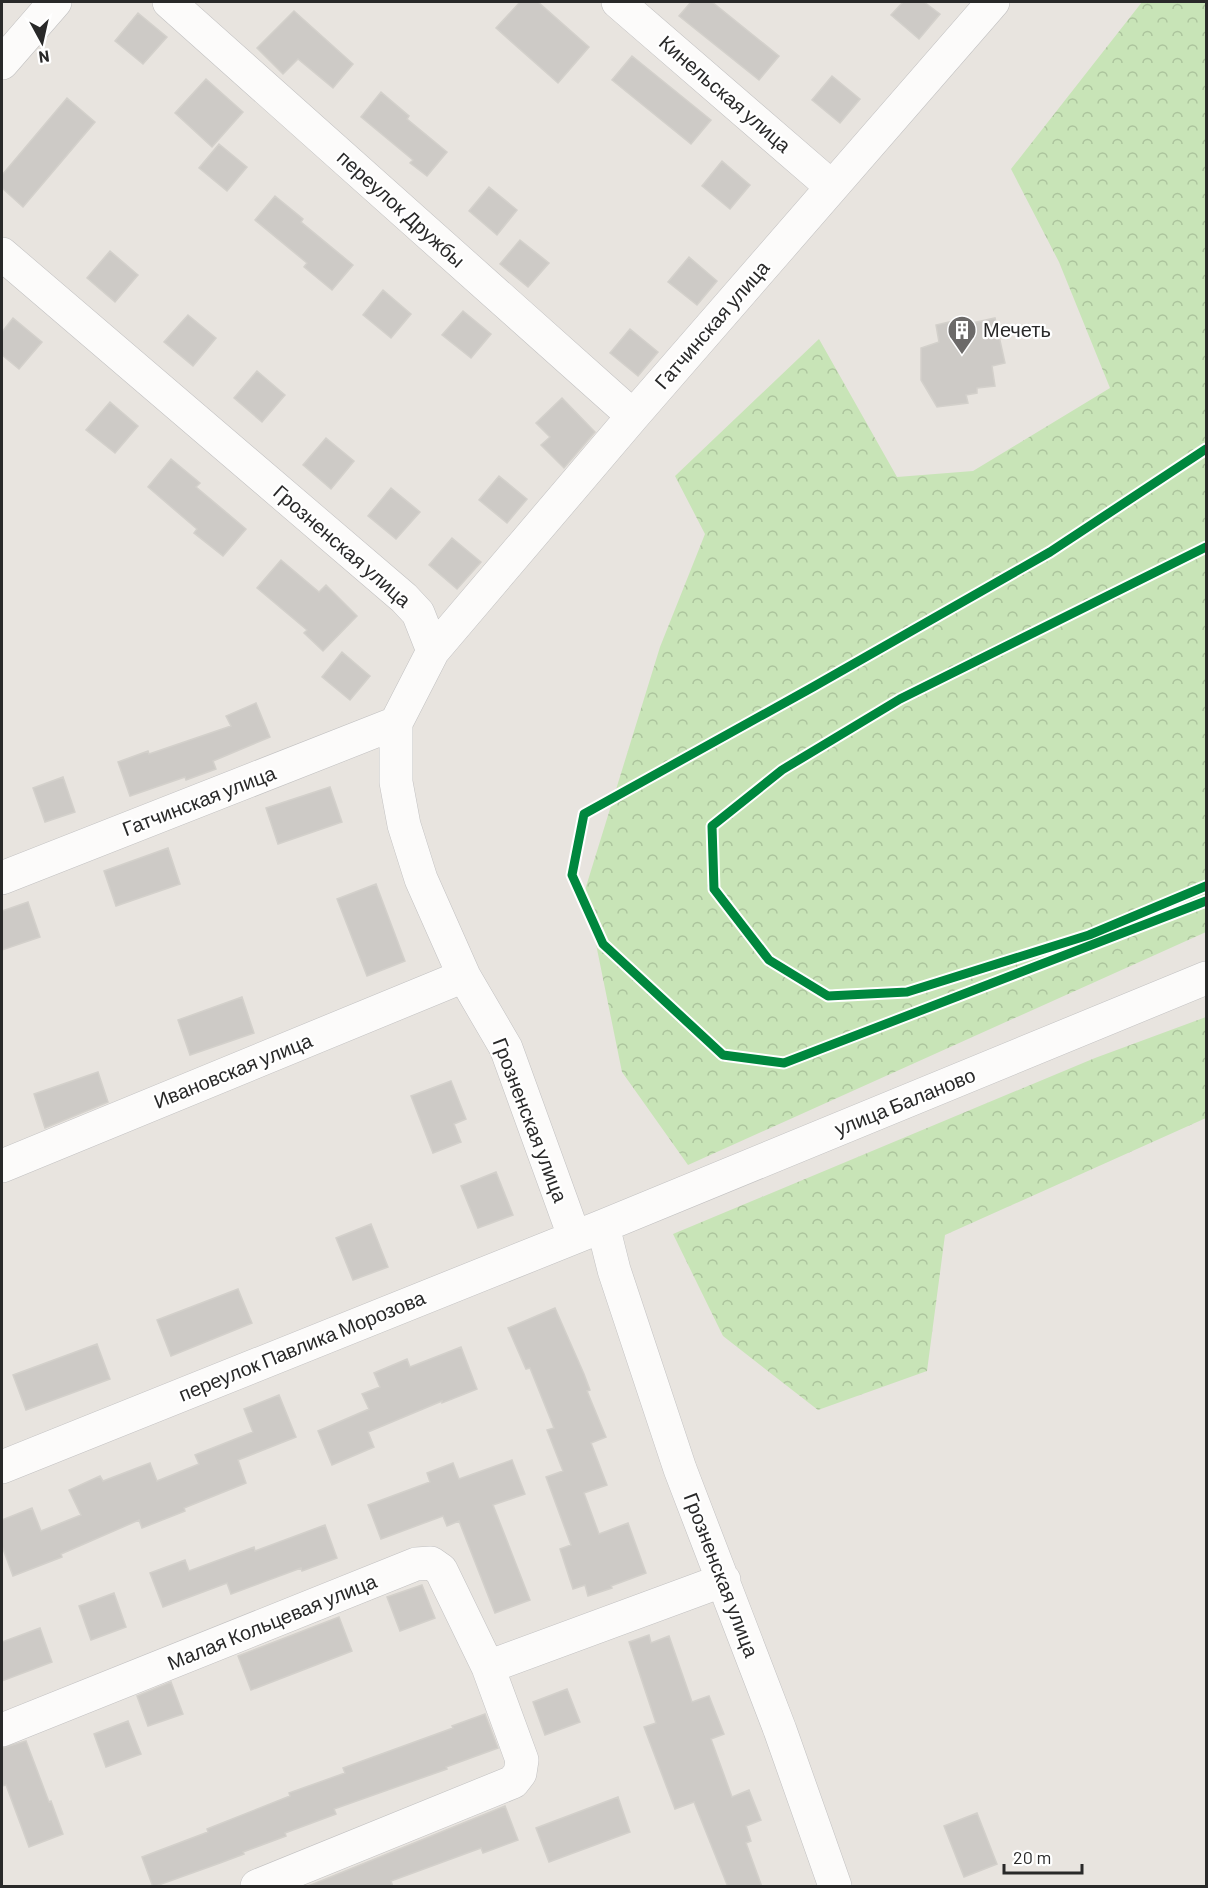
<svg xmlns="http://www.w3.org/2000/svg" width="1208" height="1888" viewBox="0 0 1208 1888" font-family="Barlow,sans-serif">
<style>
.forest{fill:url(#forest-crowns)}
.building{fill:#cdcac6;stroke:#d3d0cb;stroke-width:1.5}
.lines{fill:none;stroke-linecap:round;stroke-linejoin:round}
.minor-casing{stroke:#c1c0c1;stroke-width:34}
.minor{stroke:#fcfbfa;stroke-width:33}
.cycleway-casing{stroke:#fff;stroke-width:13}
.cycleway{stroke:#00873e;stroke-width:9}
.labels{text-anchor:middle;stroke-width:4.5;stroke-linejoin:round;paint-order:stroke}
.street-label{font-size:20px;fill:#292929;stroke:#fff}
.poi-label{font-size:20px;fill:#292929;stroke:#fff;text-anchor:start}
</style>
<defs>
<pattern id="forest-crowns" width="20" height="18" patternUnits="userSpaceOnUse" patternTransform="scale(1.5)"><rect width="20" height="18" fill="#c8e4b7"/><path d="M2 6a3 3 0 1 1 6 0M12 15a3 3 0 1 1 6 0" fill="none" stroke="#acc49d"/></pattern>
</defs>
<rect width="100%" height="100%" fill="#e8e4df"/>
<path class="forest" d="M1142 2H1206V932L688 1165 622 1072 585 890 660 647 705 534 675 476 819 339 897 477 973 471 1110 388 1059 262 1011 169Z
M1206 1017V1118L945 1235 927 1371 818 1410 723 1336 673 1234 1095 1058Z"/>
<path class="building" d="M520 2H538L589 47 558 83 496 28Z
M691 2H712L779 56 759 80 679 16Z
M903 2H924L940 14 919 39 891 15Z
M294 11 353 64 333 88 298 59 283 74 257 48Z
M138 13 167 37 143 64 115 41Z
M632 56 711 120 691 144 612 80Z
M832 76 860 99 840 123 812 100Z
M206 79 243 112 212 147 175 113Z
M381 92 409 116 407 119 447 152 427 176 410 163 413 160 361 117Z
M67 98 95 122 23 207 2 188V175Z
M219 144 247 167 227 191 199 168Z
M722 161 750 185 730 209 702 186Z
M489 187 517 210 497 235 469 211Z
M275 196 303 219 301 222 353 265 332 290 304 267 307 263 255 220Z
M520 240 549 263 528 287 500 264Z
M110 251 138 275 115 302 87 278Z
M689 257 717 281 697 305 668 282Z
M383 290 411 314 391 338 363 315Z
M463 311 491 334 471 358 442 335Z
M188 315 216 338 193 366 164 342Z
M13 318 42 342 19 369 2 355V332Z
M995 318 1005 363 992 366 995 386 977 388V393L966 395 968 403 937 407 921 380V348L939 342 936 325 962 319 963 325Z
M630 329 658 352 638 376 610 353Z
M257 371 285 395 262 422 234 398Z
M562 398 595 432 564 468 541 445 550 437 536 423Z
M110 402 138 426 115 453 86 430Z
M326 438 354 461 331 489 303 465Z
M171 459 200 483 196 487 246 529 223 556 194 533 197 529 148 487Z
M499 476 527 499 507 523 479 500Z
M391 488 420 512 396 539 368 516Z
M452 538 481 562 457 589 429 565Z
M281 560 319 592 326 585 357 616 323 651 304 633 307 630 257 588Z
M342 652 370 676 350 700 322 677Z
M256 703 270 737 213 761 216 769 186 780 185 777 130 796 118 762 148 751 149 754 231 726 226 716Z
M63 777 75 812 45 822 33 788Z
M330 787 342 822 278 844 266 808Z
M168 848 180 884 116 906 104 871Z
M376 884 405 961 367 976 337 899Z
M28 902 40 937 2 950V911Z
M242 997 254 1033 190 1055 178 1020Z
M98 1072 108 1102 45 1128 34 1094Z
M451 1081 466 1119 454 1124 461 1142 433 1153 411 1096Z
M496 1172 513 1215 478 1228 461 1186Z
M371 1224 388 1267 353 1280 336 1238Z
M238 1289 252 1323 171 1356 157 1320Z
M555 1308 584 1374 590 1390 587 1391 606 1437 591 1443 607 1485 584 1493 599 1534 628 1523 646 1573 611 1586 612 1588 588 1596 585 1585 573 1589 560 1549 571 1545 546 1477 563 1471 547 1430 554 1428 530 1368 526 1369 508 1328Z
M97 1344 110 1379 26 1410 13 1375Z
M461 1347 477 1389 442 1403V1401L368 1432 374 1447 332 1465 318 1431 369 1409 362 1394 380 1387 374 1373 407 1359 410 1367Z
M279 1395 296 1437 238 1460 246 1483 184 1508 185 1511 142 1528 139 1520 61 1554 62 1557 13 1576 2 1546V1520L32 1508 41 1531 81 1515 69 1490 100 1476 103 1481 150 1463 157 1481 199 1464 195 1455 253 1432 244 1409Z
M512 1460 525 1494 493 1505 530 1600 495 1613 459 1521 447 1526 443 1516 381 1539 368 1505 430 1482 427 1473 453 1463 459 1479Z
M325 1525 337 1558 302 1571 301 1568 231 1594 227 1583 163 1607 150 1573 185 1560 189 1571 254 1547 255 1551Z
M422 1585 435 1618 400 1631 387 1597Z
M114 1593 126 1627 91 1640 79 1606Z
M339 1617 352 1651 251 1690 238 1656Z
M40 1628 52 1662 2 1681V1642Z
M649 1635 651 1643 669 1636 692 1702 709 1696 724 1734 711 1739 732 1797 749 1790 761 1820 746 1826 751 1841 746 1843 762 1887H728L694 1802 675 1809 644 1727 656 1723 629 1642Z
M171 1682 183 1714 148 1726 137 1696Z
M567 1689 580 1722 545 1735 533 1702Z
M485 1714 498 1748 446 1767 447 1769 334 1809 336 1814 285 1833 286 1836 243 1852 244 1854 220 1863 153 1887 142 1857 208 1832 207 1829 290 1796 289 1793 345 1773 343 1768 453 1728 452 1726Z
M128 1721 141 1754 106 1767 94 1734Z
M26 1741 49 1802 51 1801 63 1834 29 1847 6 1785 2 1786V1748Z
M618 1797 630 1832 549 1862 536 1828Z
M505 1806 518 1840 483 1853 481 1848 391 1881 393 1887H306Z
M977 1813 997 1864 964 1877 944 1826Z"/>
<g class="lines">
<g class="minor-casing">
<path id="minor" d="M169 2 633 416
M618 2 832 187
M2 63 55 2
M2 254 404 598 418 613 433 651 396 723V782L404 825 421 879 464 976 506 1048 574 1236
M433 651 633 416 993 2
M2 878 396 723
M2 1166 464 976
M603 1226 614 1270 680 1469 780 1730 835 1886
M2 1467 603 1226 1206 978
M488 1667 724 1580
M2 1730 416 1564 431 1563 441 1570 488 1667 522 1760 520 1773 513 1782 257 1886"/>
</g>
<use href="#minor" class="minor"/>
<g class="cycleway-casing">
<path id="cycleway" d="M1206 449 1050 552 813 687 584 814 572 875 603 944 723 1055 784 1063 1206 901
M1206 547 900 699 782 770 712 826 714 889 769 960 828 996 907 992 1089 935 1206 886"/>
</g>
<use href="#cycleway" class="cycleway"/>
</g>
<defs>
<g id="building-pin" transform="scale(1.5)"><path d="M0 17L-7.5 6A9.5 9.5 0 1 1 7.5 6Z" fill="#6c6a69" stroke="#fff"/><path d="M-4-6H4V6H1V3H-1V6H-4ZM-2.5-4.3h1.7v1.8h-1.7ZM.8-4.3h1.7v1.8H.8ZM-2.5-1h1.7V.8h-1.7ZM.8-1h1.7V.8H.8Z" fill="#fff"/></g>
</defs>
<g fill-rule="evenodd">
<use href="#building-pin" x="962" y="330"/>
</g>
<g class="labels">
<g class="street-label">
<text transform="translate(725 94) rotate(41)" y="7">Кинельская улица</text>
<text transform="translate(401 209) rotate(42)" y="7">переулок Дружбы</text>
<text transform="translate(712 325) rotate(-49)" y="7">Гатчинская улица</text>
<text transform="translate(342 546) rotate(41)" y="7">Грозненская улица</text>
<text transform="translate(199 801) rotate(-21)" y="7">Гатчинская улица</text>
<text transform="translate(233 1071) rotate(-22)" y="7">Ивановская улица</text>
<text transform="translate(905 1102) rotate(-22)" y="7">улица Баланово</text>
<text transform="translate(530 1120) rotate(69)" y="7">Грозненская улица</text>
<text transform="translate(302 1346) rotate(-22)" y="7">переулок Павлика Морозова</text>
<text transform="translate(721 1575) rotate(69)" y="7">Грозненская улица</text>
<text transform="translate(272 1622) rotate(-22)" y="7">Малая Кольцевая улица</text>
</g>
<g class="poi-label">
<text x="983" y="337">Мечеть</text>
</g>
</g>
<rect width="1208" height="1888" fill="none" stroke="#292929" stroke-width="6"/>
<g transform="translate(42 42) rotate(172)" stroke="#ffffff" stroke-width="4.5" paint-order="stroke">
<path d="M0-4.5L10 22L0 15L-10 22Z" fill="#292929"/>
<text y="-9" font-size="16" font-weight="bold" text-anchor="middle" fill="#292929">N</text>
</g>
<path d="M1004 1864v9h78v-9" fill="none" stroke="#292929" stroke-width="3"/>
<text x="1013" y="1864" font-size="18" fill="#292929" stroke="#ffffff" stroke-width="4.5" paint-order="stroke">20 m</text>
</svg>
